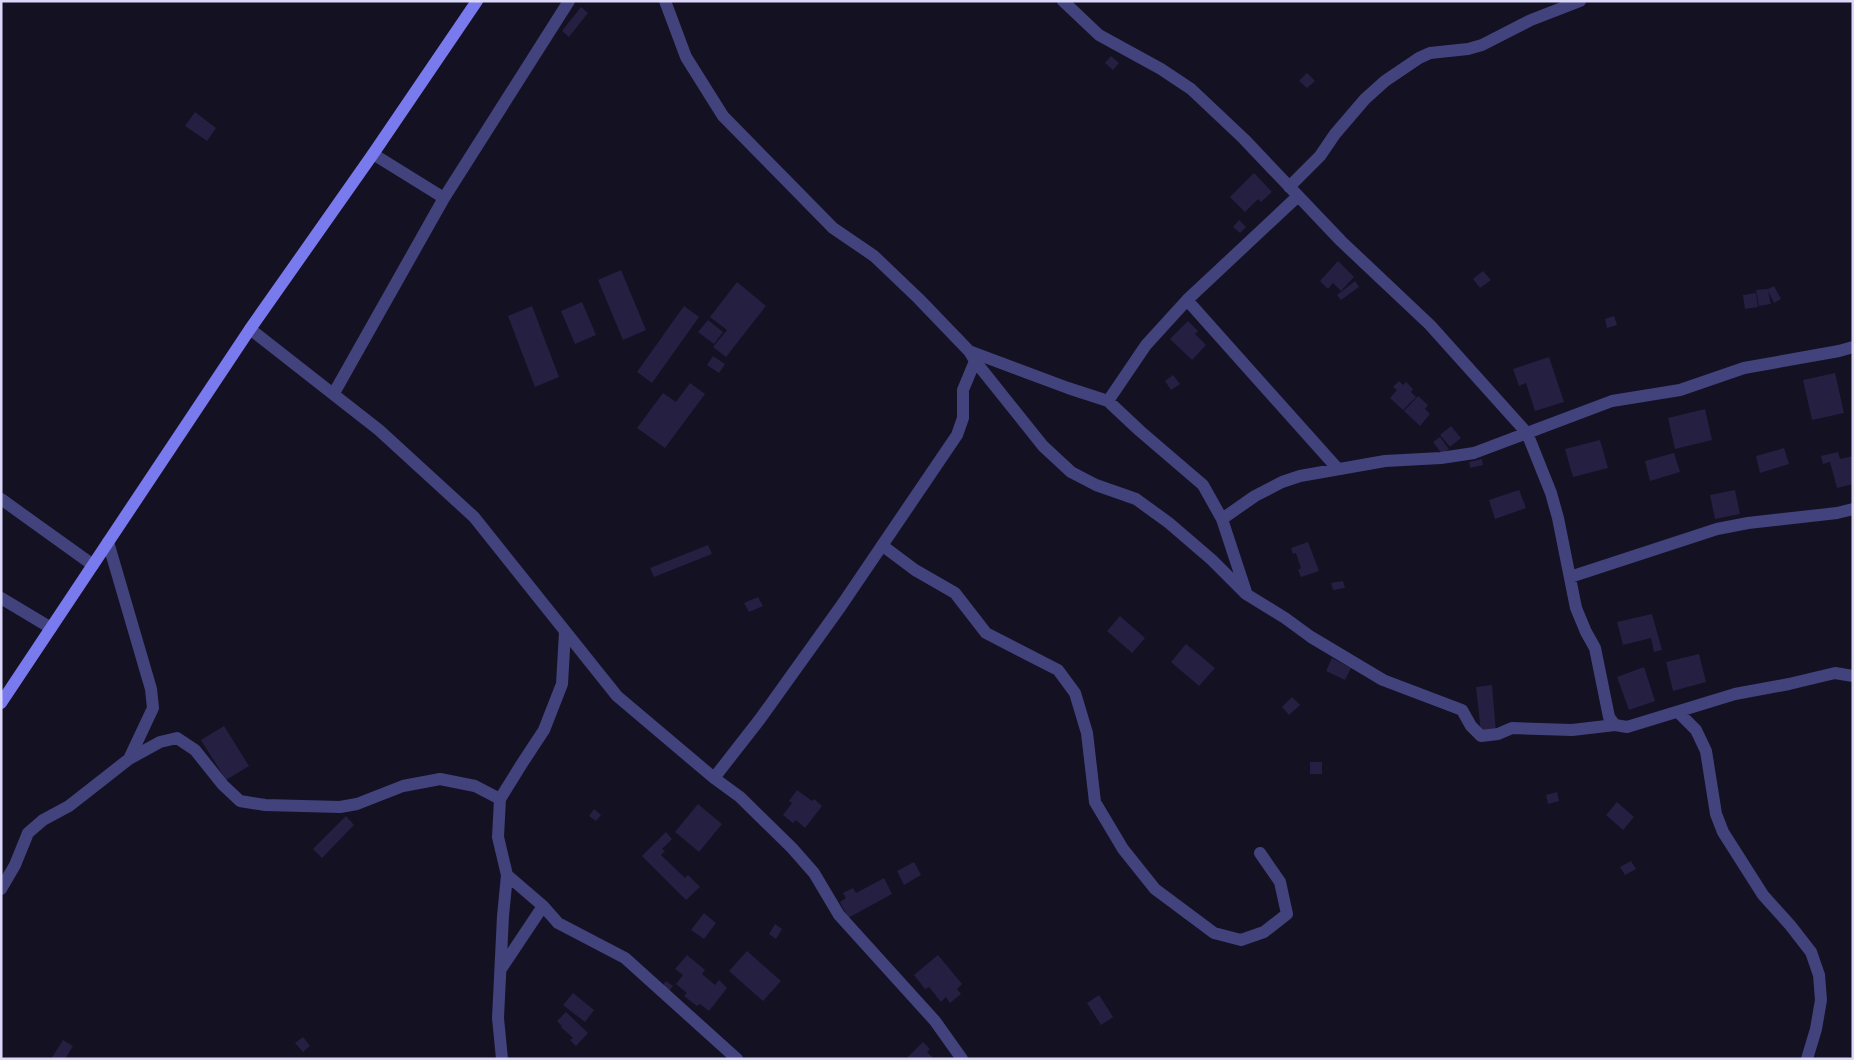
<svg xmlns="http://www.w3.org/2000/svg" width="1854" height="1060" viewBox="0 0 1854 1060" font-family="'Titillium Web',sans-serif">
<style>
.building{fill:#251f42}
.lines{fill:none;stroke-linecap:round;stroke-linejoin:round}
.street{stroke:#42427d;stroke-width:12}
.secondary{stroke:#7a7aef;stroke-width:12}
</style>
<rect width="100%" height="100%" fill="#141123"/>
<path class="building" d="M581 7 588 13 569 37 562 31Z
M1111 56 1119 63 1113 70 1105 63Z
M1307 73 1315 81 1307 88 1299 81Z
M195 112 216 128 207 141 185 126Z
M1254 173 1272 192 1261 202 1258 199 1245 212 1230 197Z
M1239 220 1246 227 1240 233 1233 227Z
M1338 261 1354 277 1341 291 1333 283 1328 289 1320 281Z
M621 270 646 330 623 340 598 280Z
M1483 271 1491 280 1480 288 1473 279Z
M1355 281 1359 287 1341 300 1337 295Z
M737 282 766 306 726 357 713 347 727 330 710 317Z
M1774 286 1781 299 1774 303 1768 291 1771 304 1759 306 1756 290 1768 289Z
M1756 293 1758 307 1745 309 1743 295Z
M582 302 596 335 575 344 561 311Z
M532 306 559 377 535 387 508 316Z
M684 306 699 317 652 383 637 372Z
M1614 316 1617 325 1607 328 1605 319Z
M708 320 723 332 714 344 698 332Z
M1188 321 1198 331 1195 334 1206 345 1192 360 1170 339Z
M713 356 725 364 719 373 707 365Z
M1549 357 1564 402 1535 411 1526 383 1519 386 1513 369Z
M1835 373 1844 413 1812 420 1803 380Z
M1173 375 1180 384 1171 390 1165 381Z
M1399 381 1403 385 1406 382 1413 389 1411 392 1416 397 1403 410 1390 398 1397 390 1393 387Z
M690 383 705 394 665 448 637 428 663 393 676 402Z
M1418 396 1428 405 1425 409 1430 414 1420 426 1404 411Z
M1705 409 1712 440 1675 449 1668 418Z
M1451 426 1461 438 1450 447 1440 435Z
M1440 437 1449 449 1442 454 1433 442Z
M1600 440 1608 468 1573 477 1565 449Z
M1784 448 1789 464 1760 473 1756 456Z
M1838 452 1840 459 1853 456V484L1837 488 1830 462 1823 464 1821 456Z
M1674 453 1680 472 1650 481 1645 461Z
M1482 459 1483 465 1470 468 1469 462Z
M1519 490 1526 508 1495 519 1489 500Z
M1735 490 1740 514 1715 519 1710 495Z
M1308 542 1319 571 1301 577 1298 570 1301 568 1296 553 1293 554 1291 548Z
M708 545 712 554 654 577 650 568Z
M1343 581 1345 588 1333 590 1331 583Z
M758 597 763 606 749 612 744 603Z
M1652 614 1662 650 1654 652 1651 638 1623 645 1617 622Z
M1120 616 1145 638 1132 653 1107 631Z
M1186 644 1215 668 1199 686 1171 662Z
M1699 654 1706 682 1673 691 1666 662Z
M1332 658 1351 668 1345 680 1326 671Z
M1644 667 1655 701 1629 710 1617 677Z
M1492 685 1496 732 1481 733 1476 687Z
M1292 697 1300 705 1289 715 1282 707Z
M224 726 249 766 226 780 201 740Z
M1310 762H1322V774H1310Z
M797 790 812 801 814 799 822 806 805 828 796 820 793 823 783 815 792 803 789 801Z
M1557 792 1559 801 1548 804 1546 795Z
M1617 802 1634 817 1623 830 1606 815Z
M698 804 722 824 699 852 675 832Z
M594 809 601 815 596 821 589 816Z
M346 816 354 825 322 858 313 849Z
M666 832 672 839 662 849 665 851 661 855 685 878 688 875 700 887 686 900 642 856Z
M1631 861 1636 869 1625 875 1620 867Z
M914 862 921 875 904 885 897 871Z
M884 878 892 894 848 918 840 902 846 898 843 893 853 888 856 893Z
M704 913 716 923 704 939 691 930Z
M775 924 782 929 776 939 769 934Z
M747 951 781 981 763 1001 729 971Z
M687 955 705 970 702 974 715 985 719 980 727 988 709 1011 700 1004 697 1006 684 996 687 993 676 984 683 975 675 969Z
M938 955 962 984 957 989 961 994 950 1003 946 997 941 1002 929 987 925 989 914 975Z
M666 981 673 986 669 991 662 986Z
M573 993 594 1010 585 1022 563 1005Z
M1099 995 1113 1017 1101 1025 1087 1003Z
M566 1012 588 1033 576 1046 570 1040 573 1038 561 1027 562 1026 557 1021Z
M303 1037 310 1046 303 1052 295 1043Z
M63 1040 73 1046 65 1059H51Z
M923 1042 930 1049 927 1052 934 1059H906Z"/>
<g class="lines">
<path class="street" d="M665 1 686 57 723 116 833 228 874 256 919 299 969 351 975 361 1043 446 1071 472 1096 485 1136 499 1169 523 1212 560 1246 594 1285 618 1311 637 1383 680 1462 710 1471 726 1481 736 1498 734 1512 728 1572 730 1615 725
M1063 1 1099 35 1161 69 1191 89 1244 139 1341 241 1430 325 1527 433 1551 493 1558 518 1576 608 1586 632 1595 648 1609 717 1615 725 1627 727 1735 694 1789 684 1835 673 1853 676
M373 154 444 198
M1289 187 1320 156 1335 134 1365 99 1385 81 1419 58 1430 53 1468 49 1482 45 1531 20 1580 1
M1187 300 1338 469
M250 329 379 430 474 517 617 696 714 778 740 797 792 848 814 873 839 915 935 1021 962 1059
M969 351 1068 388 1108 401 1140 431 1203 485 1222 519 1246 592
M334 393 444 198 569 1
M1108 401 1146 345 1187 300 1298 196
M1 499 93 565
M1222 519 1255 496 1282 482 1300 476 1385 461 1441 458 1474 453 1612 401 1680 390 1744 368 1839 351 1853 347
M108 542 151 689 153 708 129 759
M883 546 915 570 955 593 986 633 1058 670 1075 693 1087 733 1095 802 1123 849 1155 889 1214 933 1241 940 1264 932 1287 914 1280 882 1260 853
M1570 577 1717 529 1748 523 1837 513 1853 509
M1 598 51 628
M1678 712 1696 730 1706 751 1716 814 1723 832 1763 895 1790 925 1811 952 1819 975 1821 1000 1816 1029 1807 1059
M714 778 760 719 841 606 957 435 963 418V390L975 361
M507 875 543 906 558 923 625 958 737 1059
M1 889 15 865 28 833 43 820 69 806 129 759 160 742 177 738 195 750 223 785 240 801 265 805 340 807 357 804 403 786 440 779 475 786 500 799
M501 969 543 906
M502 1059 498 1018 503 916 507 875 498 837 500 799 521 765 544 730 562 684 565 632"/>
<path class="secondary" d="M1 703 250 329 373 154 477 1"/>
</g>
<rect width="1854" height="1060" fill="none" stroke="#dbd8fa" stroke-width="5"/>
</svg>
